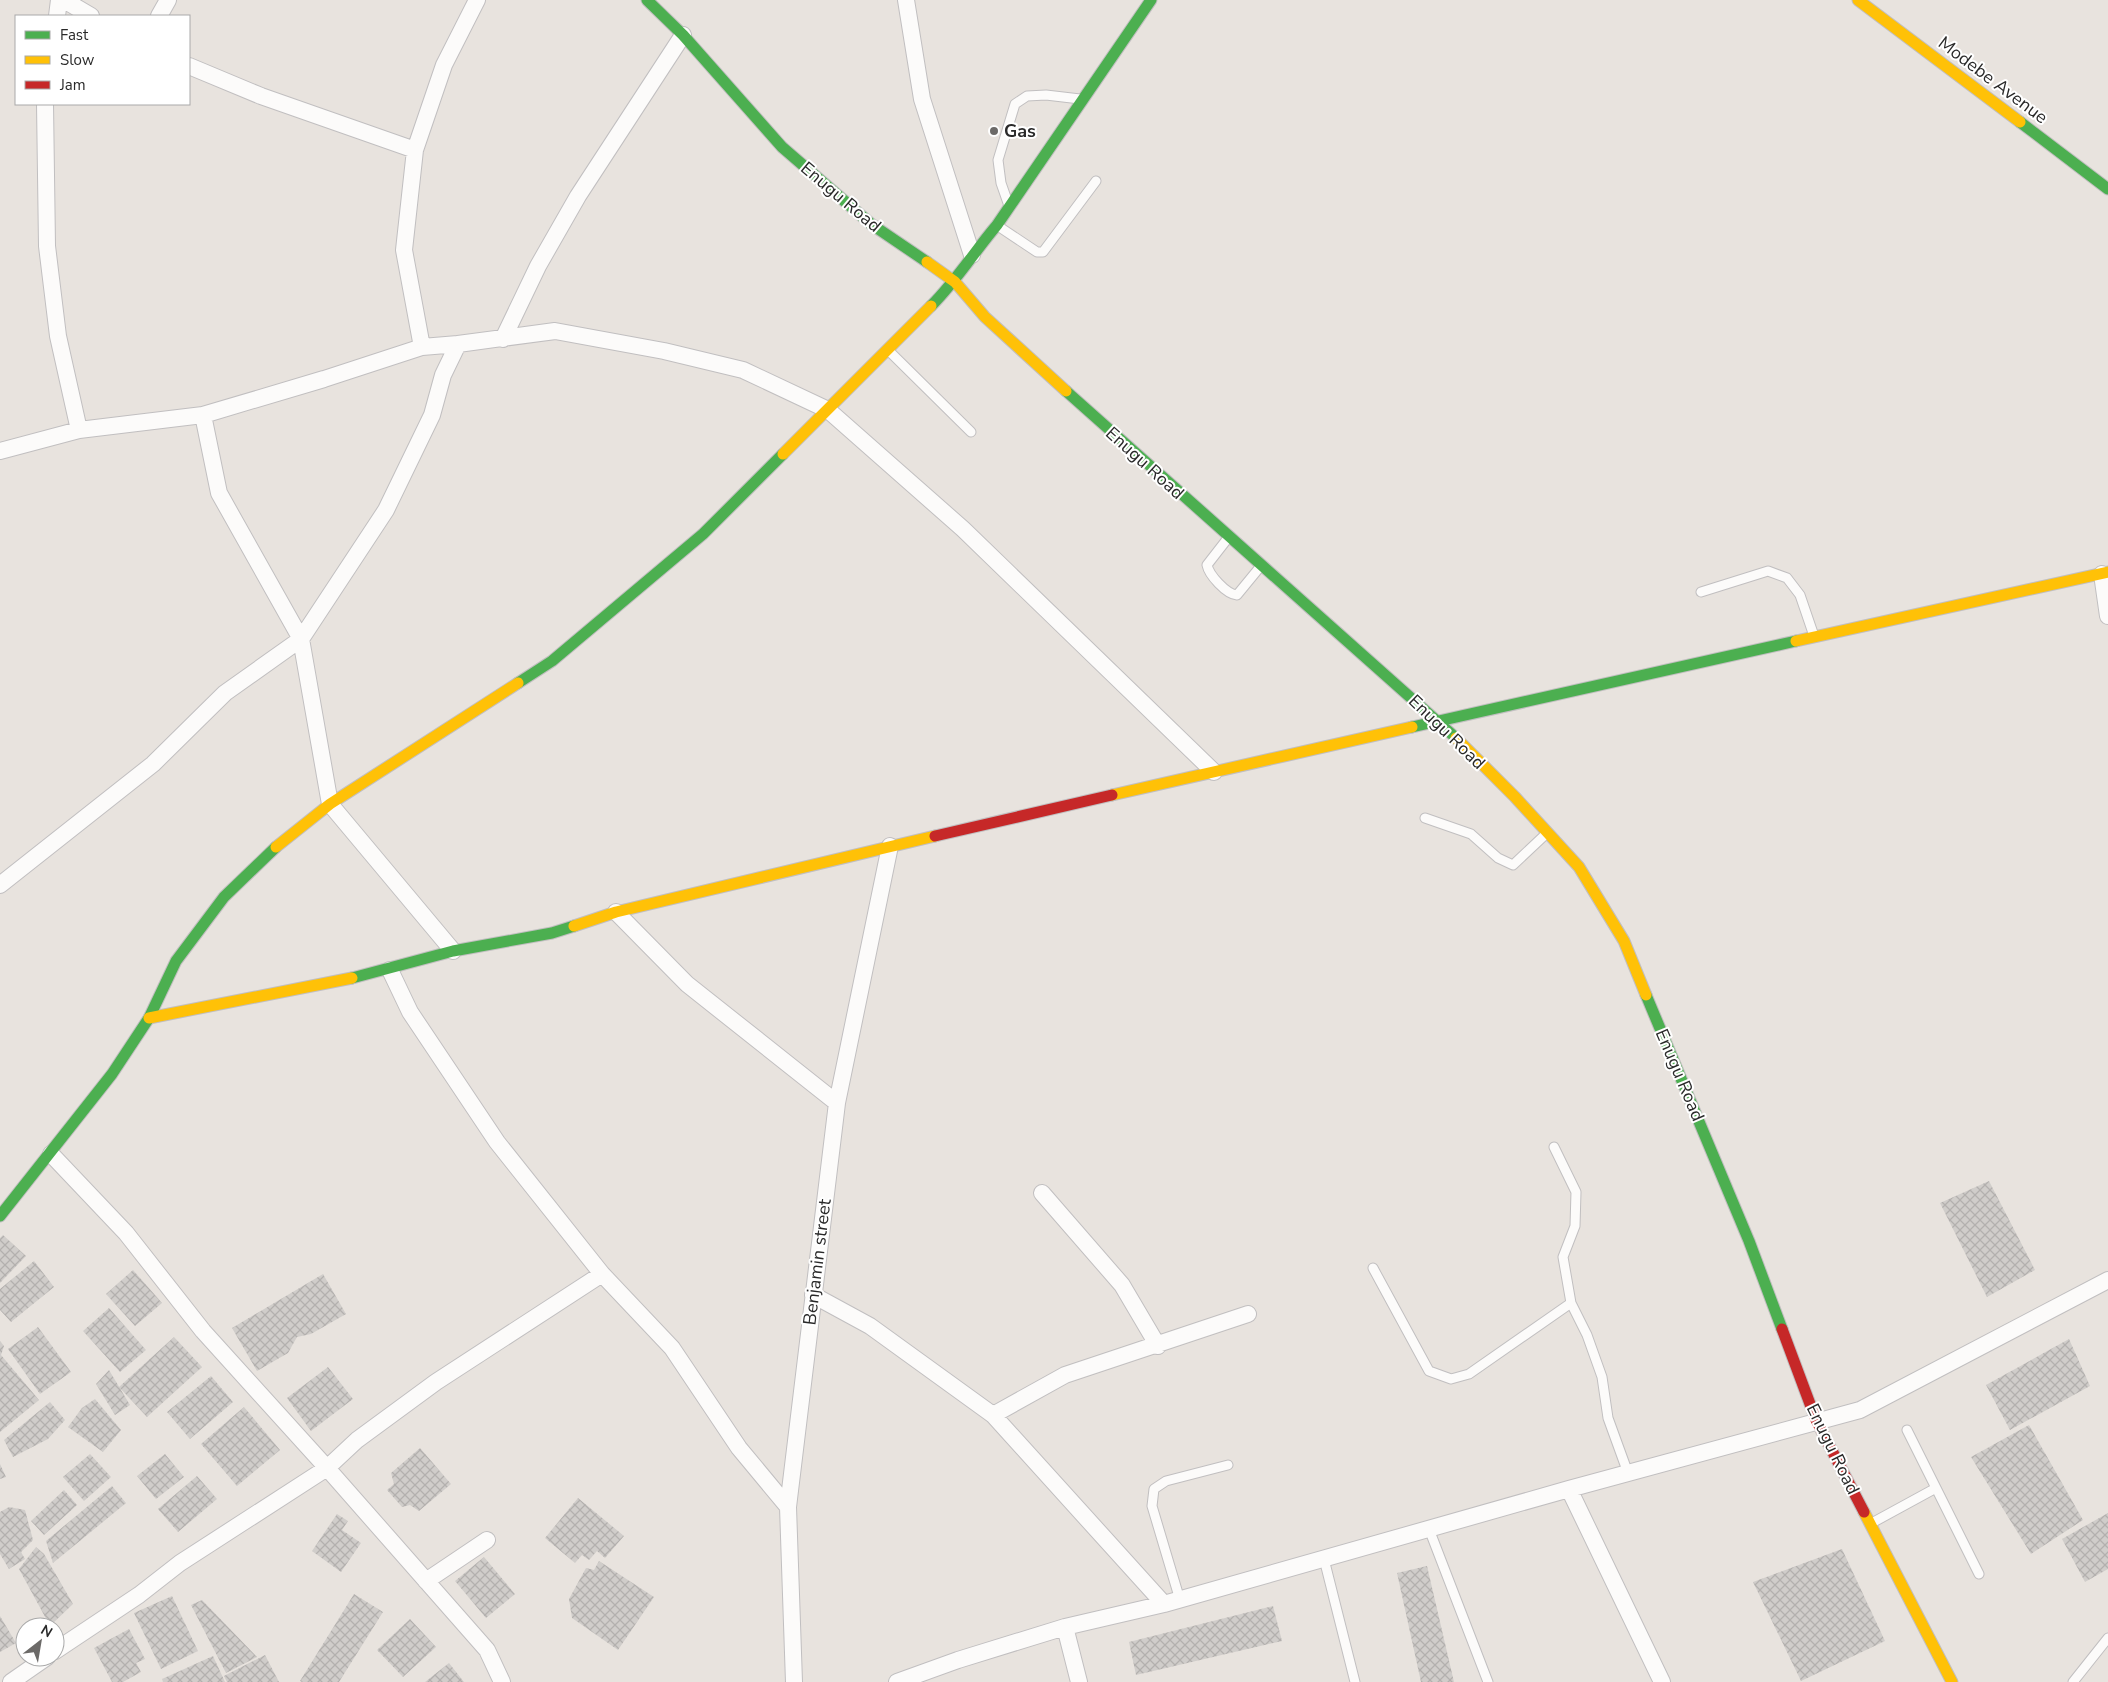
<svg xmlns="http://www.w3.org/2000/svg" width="2108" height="1682" viewBox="0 0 2108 1682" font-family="'Nunito Sans',sans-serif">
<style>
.building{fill:url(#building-cross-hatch)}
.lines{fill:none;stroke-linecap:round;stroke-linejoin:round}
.lane-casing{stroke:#c1bfc0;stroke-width:11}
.street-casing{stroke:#c1bfc0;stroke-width:18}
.fast-casing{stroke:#c1bfc0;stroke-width:13}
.slow-casing{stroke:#c1bfc0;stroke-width:13}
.jam-casing{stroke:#c1bfc0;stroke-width:13}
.lane{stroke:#fcfbfa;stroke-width:9}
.street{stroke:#fcfbfa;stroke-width:16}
.fast{stroke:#4caf50;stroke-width:11}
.slow{stroke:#ffc107;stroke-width:11}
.jam{stroke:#c62828;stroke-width:11}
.poi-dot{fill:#6c6a68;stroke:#fff;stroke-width:2}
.labels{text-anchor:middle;stroke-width:4;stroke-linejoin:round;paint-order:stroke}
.street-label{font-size:18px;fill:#292929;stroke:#fff}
.poi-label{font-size:18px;font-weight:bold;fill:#292929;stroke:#fff;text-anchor:start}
</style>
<defs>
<pattern id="building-cross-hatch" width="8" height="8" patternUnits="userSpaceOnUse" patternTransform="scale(1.25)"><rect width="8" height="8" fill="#d0cdca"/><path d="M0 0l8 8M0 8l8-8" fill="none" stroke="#b3b0ae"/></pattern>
</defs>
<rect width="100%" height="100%" fill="#e8e3de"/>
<path class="building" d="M1989 1181 2035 1270 1987 1297 1940 1203Z
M3 1235 26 1256 0 1283V1238Z
M34 1261 54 1287 11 1322 0 1310V1289Z
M133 1270 162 1303 135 1326 106 1294Z
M323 1274 346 1314 311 1334 297 1337 288 1353 257 1371 232 1328Z
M109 1308 146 1350 120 1372 83 1331Z
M38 1327 71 1372 40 1394 8 1349Z
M174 1337 202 1367 147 1417 119 1387Z
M2069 1339 2090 1386 2010 1430 1986 1385Z
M0 1341 4 1346 1 1355 39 1400 0 1432Z
M328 1367 353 1399 311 1431 287 1398Z
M109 1370 130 1405 115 1415 96 1384Z
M211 1376 233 1402 190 1439 167 1412Z
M95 1399 121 1430 103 1452 68 1427 82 1408Z
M50 1402 65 1420 48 1439 13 1457 4 1440Z
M244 1407 280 1450 237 1486 201 1444Z
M2029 1425 2083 1520 2031 1554 1971 1457Z
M420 1448 451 1484 419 1511 410 1505 402 1507 387 1490 394 1484 391 1473Z
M90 1454 111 1477 84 1501 63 1477Z
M165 1454 184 1477 156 1499 137 1476Z
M0 1464 6 1477 0 1479Z
M197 1476 217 1499 178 1532 158 1509Z
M112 1486 126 1503 53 1563 46 1541Z
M64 1490 77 1505 44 1535 31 1521Z
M578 1498 624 1536 605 1558 597 1551 589 1560 582 1555 575 1563 545 1538Z
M9 1507 25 1510 33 1540 21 1552 25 1559 9 1569 0 1554V1512Z
M2108 1513V1569L2085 1582 2062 1539Z
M337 1514 348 1521 342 1530 361 1543 341 1572 312 1551Z
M36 1547 44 1554 73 1604 50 1626 19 1569Z
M1842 1549 1885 1641 1801 1681 1753 1582Z
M484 1557 515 1594 486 1618 455 1581Z
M599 1561 654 1597 618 1650 572 1618 569 1599 586 1568 594 1570Z
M1427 1566 1454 1682H1421L1397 1573Z
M354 1594 383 1612 339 1682H302L300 1681Z
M172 1596 198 1651 161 1669 134 1613Z
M202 1600 257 1657 226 1673 191 1605Z
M1273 1606 1282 1641 1136 1675 1129 1642Z
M0 1616 16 1643 0 1652Z
M410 1619 436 1647 403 1677 377 1650Z
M129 1629 145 1659 136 1663 141 1672 123 1682H112L94 1648Z
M265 1655 279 1682H227L224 1676Z
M213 1656 225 1682H163L162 1679Z
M449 1663 464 1682H425Z"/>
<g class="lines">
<g class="lane-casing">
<path id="lane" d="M1008 203 1001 183 998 160 1015 104 1027 96 1046 95 1080 99
M998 226 1037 252H1043L1096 181
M889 351 971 432
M1228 538 1207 565C1209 575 1226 594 1237 595L1260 567
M1701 592 1768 571 1787 578 1800 595 1814 636
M1425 818 1471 834 1498 858 1513 865 1547 833
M1554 1147 1576 1192 1575 1226 1563 1257 1571 1303 1587 1335 1602 1377 1608 1418 1628 1473
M1373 1268 1429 1371 1451 1379 1469 1374 1571 1303
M1936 1488 1979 1574
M1870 1524 1936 1488 1907 1430
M1429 1529 1488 1682
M1324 1559 1355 1682
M1180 1600 1152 1506 1154 1489 1166 1481 1228 1465
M2073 1682 2108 1638"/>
</g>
<g class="street-casing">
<path id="street" d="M64 0 91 16
M906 0 922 99 972 255
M57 16 59 0
M159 16 168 0
M189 66 261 96 415 150
M45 104 47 246 58 336 79 430
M503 339 538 266 578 196 683 35
M422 347 404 250 415 150 444 65 477 0
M203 415 219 493 301 639 330 804 453 951
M0 451 79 430 203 415 324 379 422 347 458 344
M2102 574 2108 616
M0 885 153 764 225 693 301 639 386 510 432 415 443 375 458 344 555 331 664 351 743 370 828 410 963 529 1214 772
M616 912 687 984 837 1103
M390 970 410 1012 497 1142 602 1274 672 1348 739 1448 788 1507
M51 1154 126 1233 203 1331 327 1468 487 1650 502 1682
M1042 1193 1122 1285 1158 1346
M813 1295 870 1326 993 1415 1164 1604
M993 1415 1065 1375 1248 1314
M1569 1489 1662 1682
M426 1581 487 1540
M1065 1627 1079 1682
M55 1651 139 1595 180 1563 327 1468 357 1440 436 1382 602 1274
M11 1682 47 1657
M794 1682 788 1507 837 1103 890 846
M897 1682 958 1660 1065 1627 1164 1604 1569 1489 1860 1410 2108 1280"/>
</g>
<g class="fast-casing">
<path id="fast" d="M647 0 683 35 782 147 871 224 927 262
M2020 122 2108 189
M931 306C957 280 974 252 997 225L1151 0
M1066 391 1456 738
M518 683 552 661 703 534 783 454
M1412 727 1796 641
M352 978 453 951 552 933 574 926
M1646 995 1749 1241 1782 1329
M0 1216 112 1074 149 1018 176 961 224 897 276 847"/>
</g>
<g class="slow-casing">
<path id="slow" d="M1858 0 2020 122
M927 262 955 282 985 317 1066 391
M783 454 931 306
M1796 641 2108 572
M1456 738 1515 797 1579 867 1624 941 1646 995
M1112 795 1412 727
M276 847 330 804 518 683
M574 926 616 912 935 836
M149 1018 352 978
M1864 1512 1952 1682"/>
</g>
<g class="jam-casing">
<path id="jam" d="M935 836 1112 795
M1782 1329 1816 1420 1864 1512"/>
</g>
<use href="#lane" class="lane"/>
<use href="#street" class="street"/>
<use href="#fast" class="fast"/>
<use href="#slow" class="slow"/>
<use href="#jam" class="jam"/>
</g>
<circle class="poi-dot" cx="994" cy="131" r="5"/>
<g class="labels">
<g class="street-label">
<text transform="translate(1993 80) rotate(37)" y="6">Modebe Avenue</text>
<text transform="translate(841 197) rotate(40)" y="6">Enugu Road</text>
<text transform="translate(1145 463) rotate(42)" y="6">Enugu Road</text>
<text transform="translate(1447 732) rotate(44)" y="6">Enugu Road</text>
<text transform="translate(1680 1075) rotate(67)" y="6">Enugu Road</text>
<text transform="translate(817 1262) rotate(-83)" y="6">Benjamin street</text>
<text transform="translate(1833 1449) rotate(64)" y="6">Enugu Road</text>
</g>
<g class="poi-label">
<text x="1004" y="137">Gas</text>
</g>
</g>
<rect x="15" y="15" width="175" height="90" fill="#ffffff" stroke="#a9a9a9"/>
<rect x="25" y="31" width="25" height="8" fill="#4caf50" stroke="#a9a9a9"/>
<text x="60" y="40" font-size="15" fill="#292929">Fast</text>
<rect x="25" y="56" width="25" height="8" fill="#ffc107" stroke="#a9a9a9"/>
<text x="60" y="65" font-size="15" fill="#292929">Slow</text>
<rect x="25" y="81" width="25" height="8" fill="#c62828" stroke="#a9a9a9"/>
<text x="60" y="90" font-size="15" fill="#292929">Jam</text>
<g transform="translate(40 1642) rotate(31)"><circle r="24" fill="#ffffff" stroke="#a9a9a9"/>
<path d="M0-4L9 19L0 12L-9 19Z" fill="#6c6a68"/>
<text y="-8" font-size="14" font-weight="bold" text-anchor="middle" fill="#292929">N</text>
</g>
</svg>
